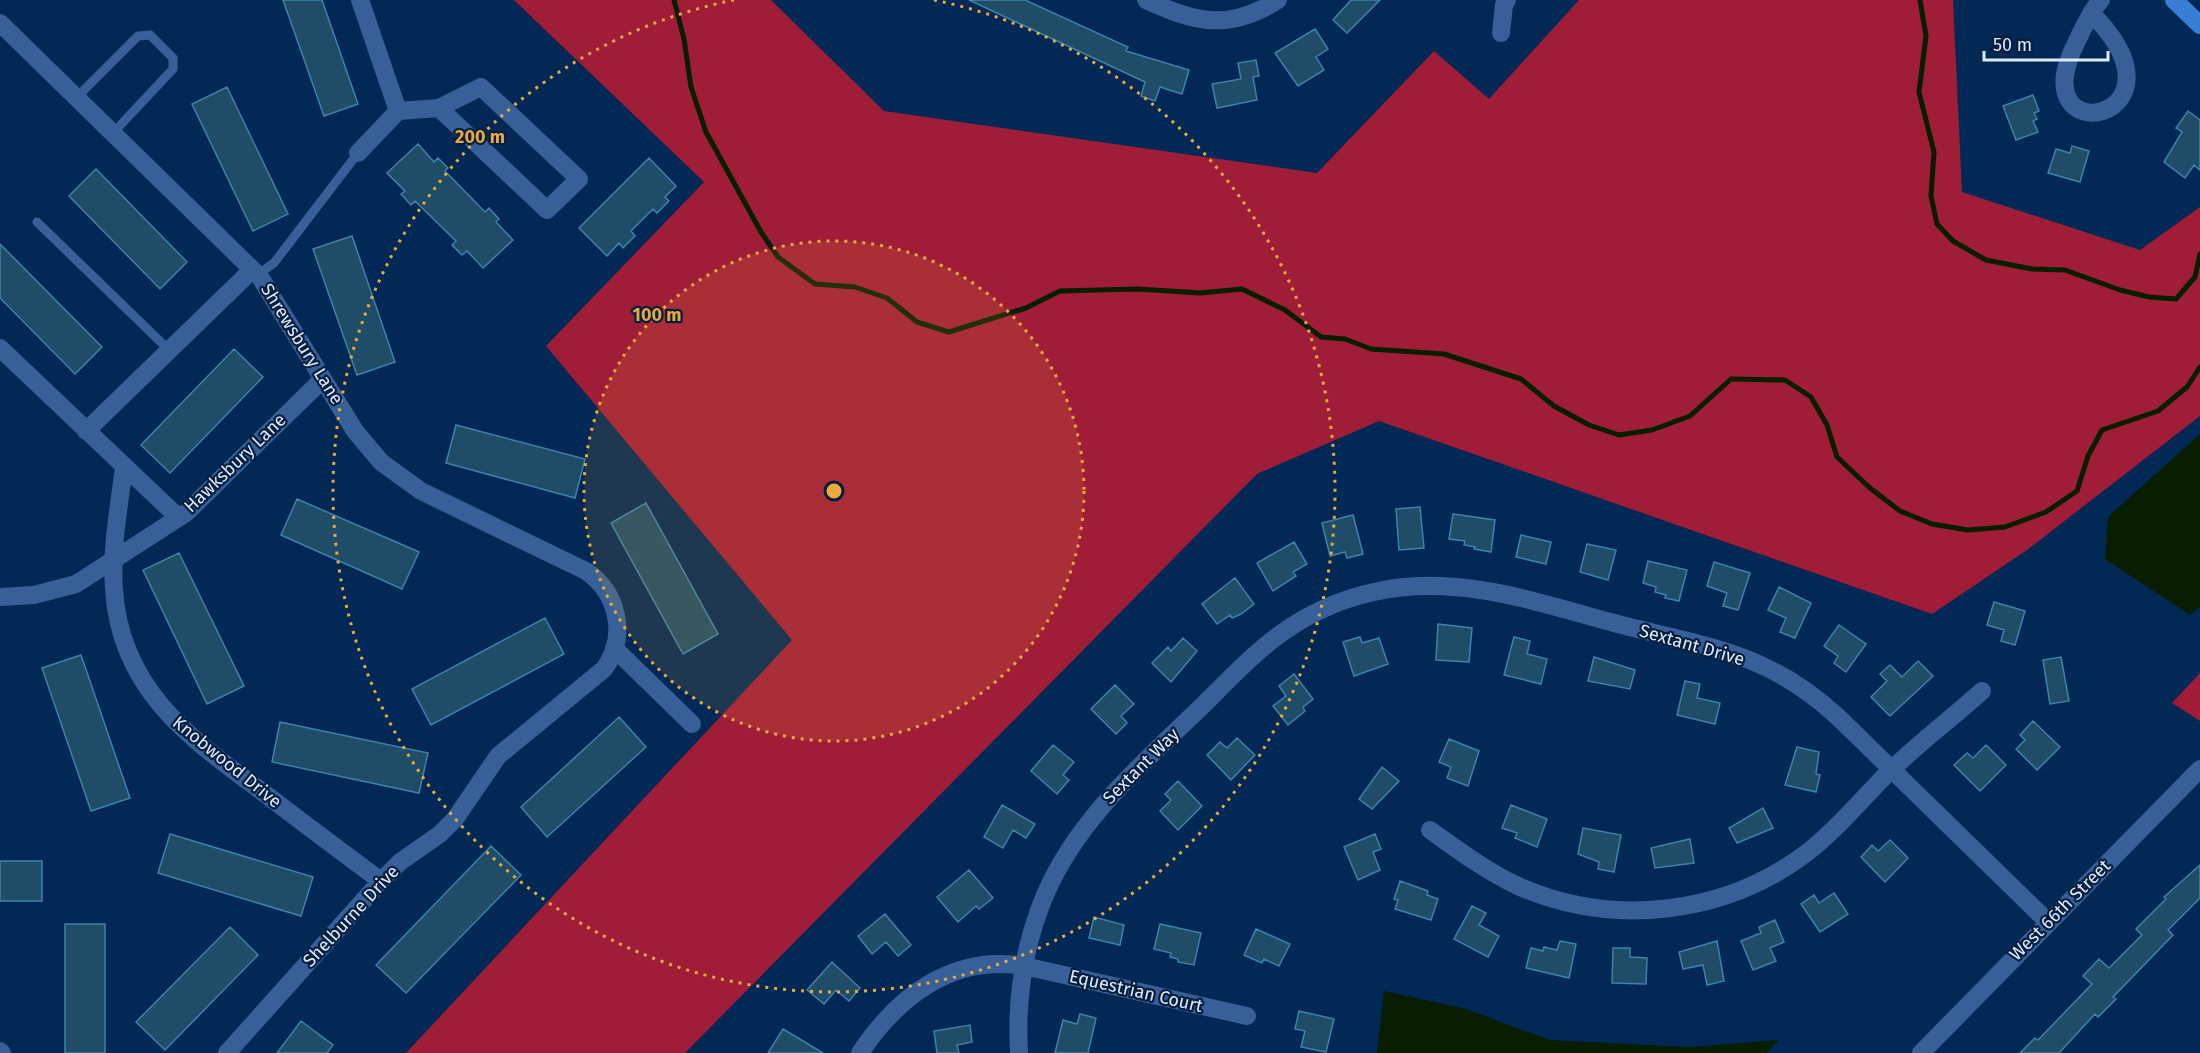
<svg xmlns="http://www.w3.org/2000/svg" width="2200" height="1053" viewBox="0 0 2200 1053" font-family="'Fira Sans',sans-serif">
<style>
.forest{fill:#a01d38}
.water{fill:#071e00}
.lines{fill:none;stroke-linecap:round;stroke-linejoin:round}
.stream{stroke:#071e00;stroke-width:5}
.building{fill:#1f4d67;stroke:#3d82a9;stroke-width:1.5}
.lane{stroke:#366097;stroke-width:9}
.street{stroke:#366097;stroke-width:18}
.secondary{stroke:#387dd6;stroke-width:18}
.ring{fill:none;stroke:#eba93a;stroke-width:3;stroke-dasharray:3 6}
.labels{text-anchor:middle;stroke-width:4.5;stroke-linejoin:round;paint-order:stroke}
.street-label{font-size:18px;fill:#ddeafc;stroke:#041f41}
.centre{fill:#eba93a;stroke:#041f41;stroke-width:3}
.ring-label{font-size:18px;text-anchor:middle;font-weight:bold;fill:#eba93a;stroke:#041f41;stroke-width:4.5;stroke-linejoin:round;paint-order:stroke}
</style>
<rect width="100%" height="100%" fill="#022855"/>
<path class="forest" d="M514 0H771L884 111 1317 173 1434 51 1489 99 1579 0H1953L1962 192 2140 250 2200 207V416L2027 550 1932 614 1379 421 1257 474 685 1053H406L792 640 546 346 704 182Z
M2200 673V721L2172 703Z"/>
<path class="water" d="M2200 434V607L2190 615 2105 559 2108 517Z
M1384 991 1463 1008 1550 1040 1689 1047 1779 1040 1766 1053H1377Z"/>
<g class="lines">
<path class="stream" d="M674 0 684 39 691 87 706 132 761 232 778 257 815 284 855 287 887 298 917 322 949 332 1026 308 1060 291 1138 289 1200 293 1242 289 1285 310 1321 337 1345 339 1371 349 1444 354 1521 379 1554 406 1589 425 1619 435 1652 430 1690 416 1731 379 1785 380 1811 397 1827 425 1837 457 1870 488 1900 511 1932 524 1968 530 2005 527 2046 512 2077 491 2088 456 2102 430 2158 411 2187 387 2200 367
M1920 0 1926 36 1919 92 1934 152 1931 196 1937 224 1953 241 1986 260 2032 269 2065 270 2120 290 2149 297 2176 299 2195 277 2200 254"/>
</g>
<path class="building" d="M283 0H322L358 104 324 116Z
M969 0H1025L1128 47 1126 51 1189 70 1182 94 1160 87 1155 101 1141 96 1145 82Z
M1351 0H1380L1347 33 1333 20Z
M1315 29 1328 49 1316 57 1324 70 1298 86 1275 53Z
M1256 60 1259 76 1253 77 1257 100 1217 108 1212 84 1241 79 1238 63Z
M227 87 288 214 253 231 192 104Z
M2033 95 2039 111 2034 113 2037 119 2033 121 2038 132 2016 140 2003 106Z
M2188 111 2200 120V170L2194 165 2185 178 2164 162 2182 132 2176 128Z
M418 144 434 162 438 158 448 168 445 171 485 212 489 208 499 219 496 222 513 240 483 268 467 251 462 255 452 245 456 241 415 201 411 205 401 194 405 191 387 173Z
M2072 146 2089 151 2080 182 2048 173 2056 149 2070 153Z
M649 158 676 186 665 197 669 201 657 213 653 209 631 231 635 236 623 248 619 243 607 256 579 228Z
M96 169 187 262 160 289 69 196Z
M352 236 395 362 357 375 313 249Z
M0 244 102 347 75 374 0 298Z
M234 349 263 377 170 473 141 445Z
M456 425 585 459 575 498 446 463Z
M297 499 419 552 402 589 281 535Z
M646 503 718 634 683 654 611 523Z
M1420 507 1424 548 1399 550 1396 509Z
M1453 514 1495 520 1491 552 1474 549 1475 547 1464 545 1465 541 1449 539Z
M1353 515 1363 554 1347 558 1345 552 1330 556 1322 523Z
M1521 535 1551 542 1546 564 1516 557Z
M1294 542 1307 564 1293 572 1296 576 1273 591 1257 563Z
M1587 544 1616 550 1608 580 1580 572Z
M179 553 244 686 207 704 143 570Z
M1648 561 1687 570 1679 601 1665 598 1666 595 1655 592 1656 587 1643 583Z
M1714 562 1750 573 1738 610 1723 606 1727 593 1707 586Z
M1235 578 1254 604 1241 614 1232 618 1230 615 1217 624 1202 604Z
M1779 587 1811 603 1795 638 1780 632 1786 618 1768 610Z
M1994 602 2025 611 2015 645 2001 641 2004 630 1987 625Z
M545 618 564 654 431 725 412 689Z
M1438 624 1472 628 1469 662 1436 660Z
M1839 625 1866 644 1846 672 1834 663 1838 656 1824 646Z
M1360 637 1362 643 1379 638 1388 664 1354 676 1343 642Z
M1514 637 1530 641 1527 654 1547 659 1541 684 1504 675Z
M1183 638 1197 651 1171 682 1152 663 1168 647 1171 651Z
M81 655 130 798 91 811 42 668Z
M1594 657 1635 670 1630 689 1588 681Z
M2061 657 2069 701 2050 704 2043 660Z
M1918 661 1933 676 1890 716 1871 697 1887 681 1880 674 1890 665 1902 677Z
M1294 674 1313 699 1303 707 1305 711 1288 725 1273 706 1286 696 1279 686Z
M1685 681 1700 684 1697 698 1720 703 1715 724 1677 715Z
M1115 685 1134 704 1121 716 1127 723 1116 734 1091 709Z
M619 717 646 747 547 837 521 807Z
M2033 721 2060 747 2037 770 2016 749 2025 740 2020 735Z
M280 722 428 753 419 793 272 762Z
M1237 738 1255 755 1231 780 1207 755 1220 742 1227 748Z
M1449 739 1479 751 1468 786 1447 778 1451 767 1439 762Z
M1053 745 1074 762 1063 775 1069 780 1057 794 1031 771Z
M1986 745 2006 765 1980 791 1954 765 1967 753 1973 758Z
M1797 747 1819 752 1816 774 1820 775 1816 792 1785 785Z
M1382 767 1399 781 1372 809 1359 799Z
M1178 781 1202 806 1178 830 1160 811 1171 800 1165 794Z
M1002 805 1035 824 1026 838 1013 830 1003 848 984 837Z
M1511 805 1547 819 1537 847 1515 838 1517 833 1502 828Z
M1763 808 1773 828 1737 843 1729 828Z
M1583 828 1621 835 1614 872 1598 869 1599 862 1578 854Z
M170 834 313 877 301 916 158 873Z
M1375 834 1381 849 1373 852 1380 870 1358 880 1344 847Z
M1690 839 1694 863 1655 868 1651 848Z
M1890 840 1908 858 1885 882 1861 857 1872 845 1878 851Z
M491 846 521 875 406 993 376 965Z
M0 861H42V901H0Z
M2200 865V898L2168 930 2173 935 2113 997 2116 999 2098 1017 2095 1014 2059 1053H2020L2035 1038 2038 1040 2092 984 2083 976 2099 959 2109 968 2142 935 2136 929 2166 899 2164 897Z
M969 870 993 898 979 909 976 906 958 922 937 897Z
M1400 881 1428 891 1427 895 1438 899 1431 920 1395 909 1398 900 1394 899Z
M1834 893 1848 914 1820 932 1801 904 1814 895 1819 903Z
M1472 906 1486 913 1479 925 1499 936 1488 957 1454 939Z
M885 914 911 945 898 956 886 942 872 954 858 936Z
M1094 917 1124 925 1120 945 1089 938Z
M1775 920 1784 942 1770 948 1776 961 1753 970 1741 941 1761 933 1759 927Z
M65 924H105V1053H65Z
M1160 924 1201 933 1194 965 1178 962V959L1170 957 1171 953 1154 949Z
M230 927 258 955 165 1050 136 1022Z
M1256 929 1290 944 1279 966 1264 959 1262 963 1244 955Z
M1560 941 1576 944 1569 978 1526 968 1531 948 1543 951 1544 947 1557 950Z
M1717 941 1724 981 1707 985 1703 965 1683 969 1679 952Z
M1613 948H1630V957L1647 958 1646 984 1612 983Z
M832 962 860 988 849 1001 836 990 824 1004 807 990Z
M1299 1011 1334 1019 1326 1052 1301 1047 1305 1031 1295 1029Z
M1080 1014 1096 1018 1088 1053H1055L1063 1020 1077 1024Z
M301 1021 333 1045 327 1053H277Z
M970 1025 972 1042 957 1045 959 1053H937L934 1031Z
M783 1029 823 1053H768Z"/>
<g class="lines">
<path class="lane" d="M76 98 138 36 150 35 173 58V69L113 133
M37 222 169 350
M257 275 274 263 358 153"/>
<path class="street" d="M360 0 398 111
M1146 0C1196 23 1229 31 1278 0
M2091 13C2200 121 2019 156 2076 43 2083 29 2090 12 2101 0
M0 23 260 277 355 431 381 462 421 491 586 571C618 593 628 636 604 669L498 756 455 819 440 834 400 862 381 881 227 1053
M1501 33 1504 5 1507 0
M358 153 398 111 439 108 547 210 579 179 481 87 439 108
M0 348 178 517
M86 431 252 270
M124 467C119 507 111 548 114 589 120 690 191 739 264 793 303 823 342 852 381 881
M0 597 34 595 76 584 186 513 323 379
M614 648 692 724
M1430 830C1458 850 1486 871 1518 886 1613 928 1727 915 1809 851 1839 828 1863 797 1890 771 1919 743 1952 718 1982 691
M0 1051 2 1053
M860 1053C898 996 953 954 1024 966L1247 1016
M1019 1053C1016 999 1024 945 1045 895 1077 820 1139 767 1197 711 1227 682 1256 649 1292 626 1317 610 1346 598 1374 592 1459 572 1544 605 1626 626 1672 638 1721 646 1765 667 1791 679 1816 697 1838 717L2048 922
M1921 1053 2200 769"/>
<path class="secondary" d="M2174 0 2200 25"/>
</g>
<circle cx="834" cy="491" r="250" fill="#eba93a" fill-opacity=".12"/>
<g class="ring">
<circle cx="834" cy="491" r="250"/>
<path d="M934 0A501 501 0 1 1 734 0"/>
</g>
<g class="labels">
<g class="street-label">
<text transform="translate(302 344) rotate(58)" y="6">Shrewsbury Lane</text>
<text transform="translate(235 463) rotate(-44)" y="6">Hawksbury Lane</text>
<text transform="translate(1692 645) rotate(16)" y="6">Sextant Drive</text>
<text transform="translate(227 762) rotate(39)" y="6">Knobwood Drive</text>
<text transform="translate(1141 766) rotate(-45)" y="6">Sextant Way</text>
<text transform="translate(2060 910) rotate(-45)" y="6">West 66th Street</text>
<text transform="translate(351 916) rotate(-47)" y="6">Shelburne Drive</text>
<text transform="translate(1136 991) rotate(13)" y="6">Equestrian Court</text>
</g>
</g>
<circle cx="834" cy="491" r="9" class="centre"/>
<g class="ring-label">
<text x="480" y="143">200 m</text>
<text x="657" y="321">100 m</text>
</g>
<path d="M1984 51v9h124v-9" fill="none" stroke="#ddeafc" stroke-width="3"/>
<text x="1993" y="51" font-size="18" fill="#ddeafc" stroke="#041f41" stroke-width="4.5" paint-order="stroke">50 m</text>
</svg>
